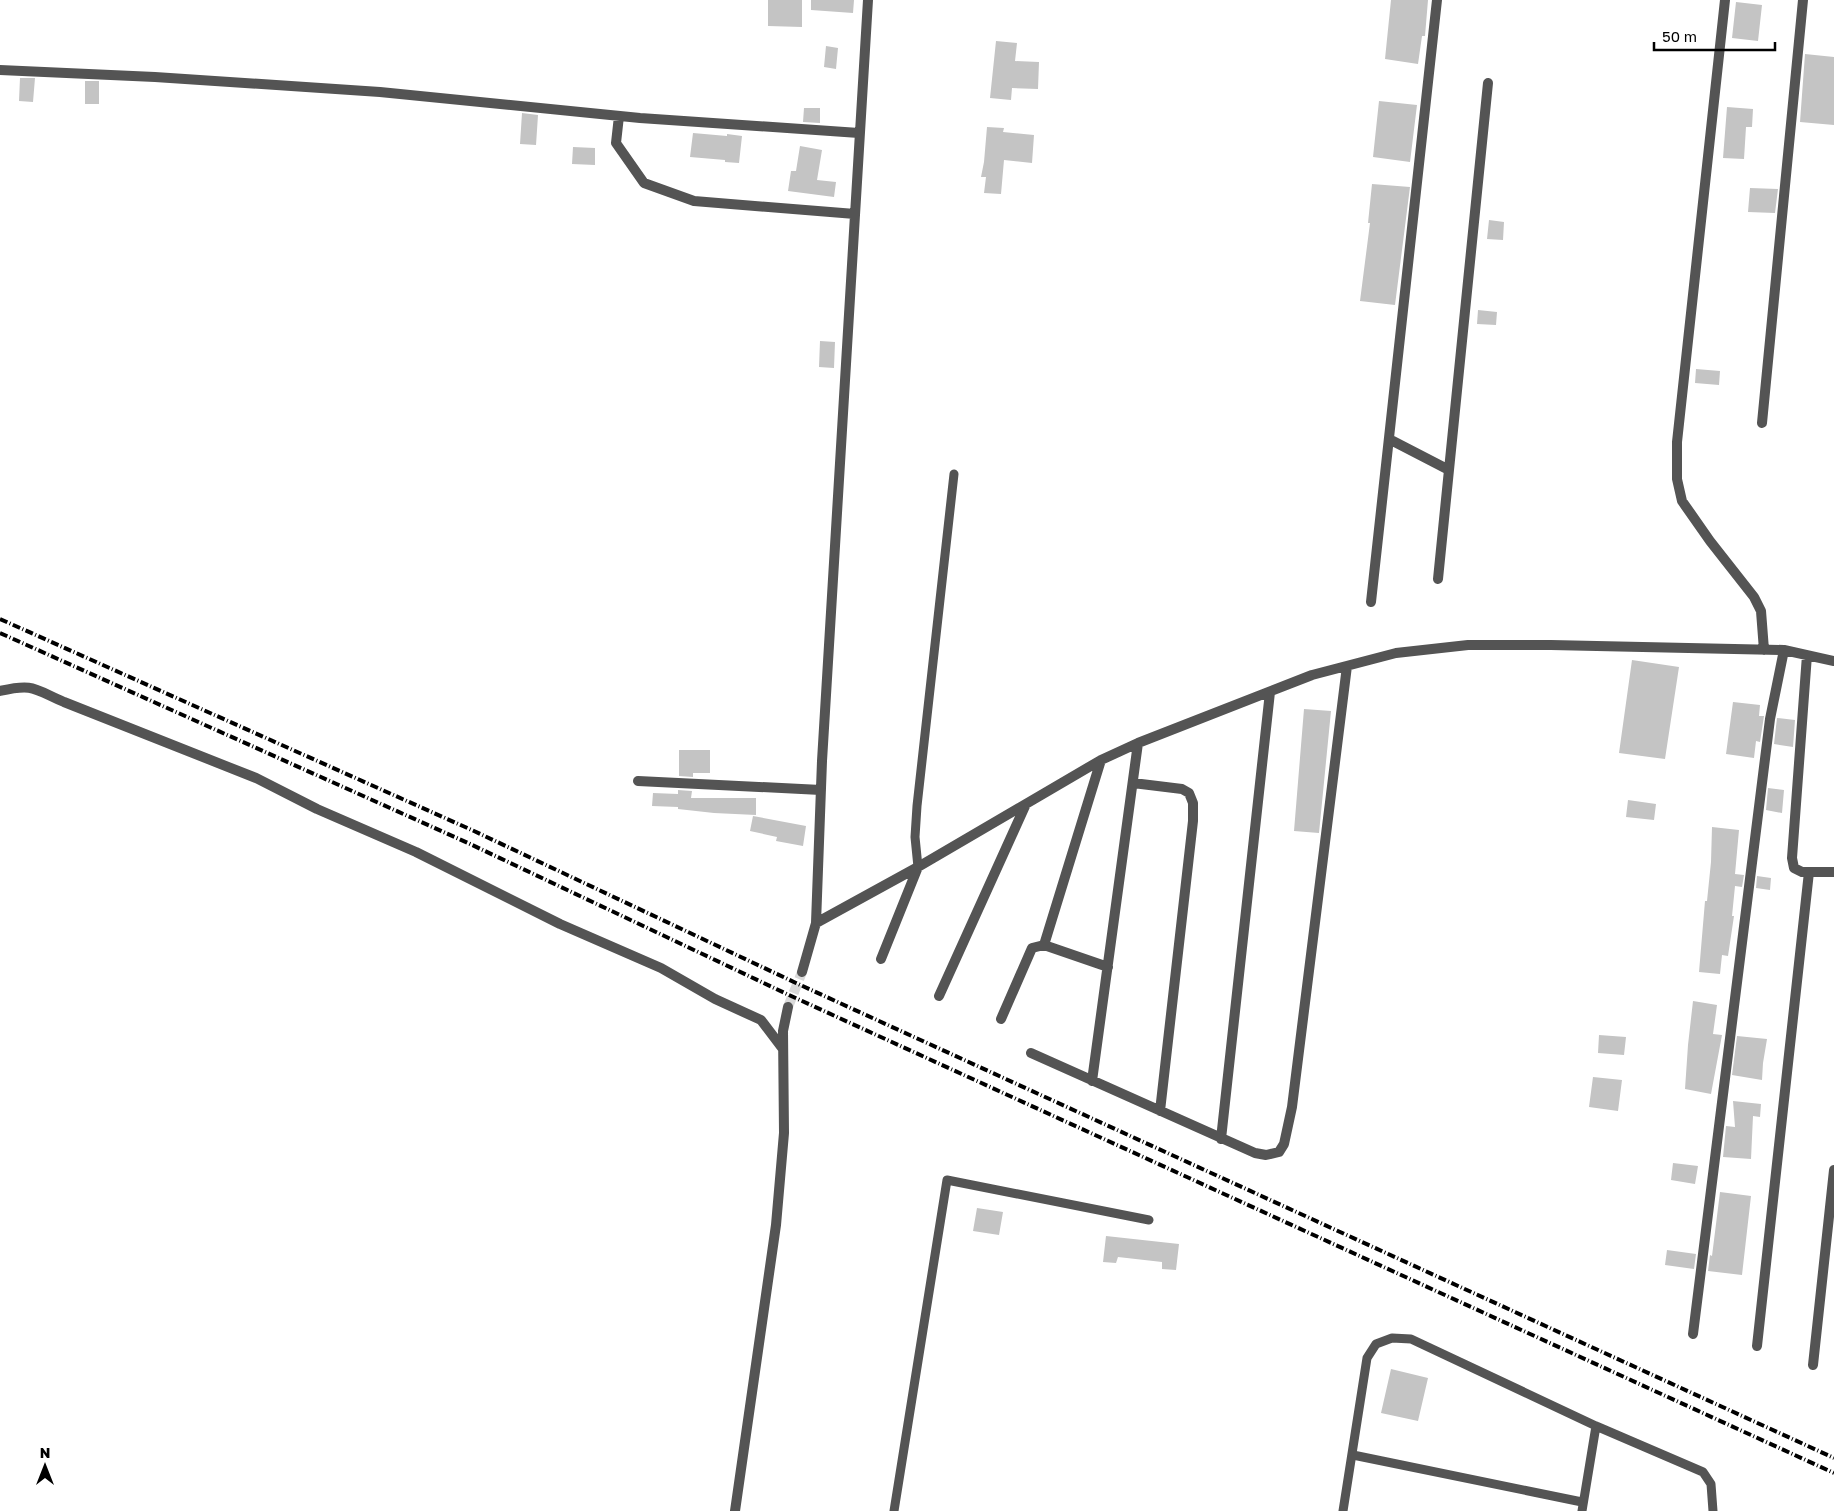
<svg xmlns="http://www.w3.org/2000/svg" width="1834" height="1511" viewBox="0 0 1834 1511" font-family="'Golos Text',sans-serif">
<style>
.building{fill:#c4c4c4}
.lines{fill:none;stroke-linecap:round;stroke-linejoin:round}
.street-tunnel{stroke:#d9d9d9;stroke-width:10;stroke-dasharray:10 5;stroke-linecap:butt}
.lane{stroke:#545454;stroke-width:9}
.street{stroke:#545454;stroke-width:10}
.rail{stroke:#000;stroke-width:4;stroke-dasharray:8 2.5 1 2.5;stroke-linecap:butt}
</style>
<rect width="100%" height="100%" fill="#fff"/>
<path class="building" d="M768 0H802V27L768 26Z
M811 0H854L853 13 811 10Z
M1391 0H1428L1425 36H1422L1418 64 1385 59Z
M1736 2 1762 5 1758 41 1732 38Z
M996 41 1017 43 1015 61 1039 62 1038 89 1012 88 1011 100 990 98Z
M826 46 838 48 836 69 824 67Z
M1805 54 1834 57V125L1800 122Z
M20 78H35L33 102 19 101Z
M85 81H99V104H85Z
M1379 101 1417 105 1410 162 1373 157Z
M1727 107 1753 109 1752 127H1746L1744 159 1723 158Z
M804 108H820V123L803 122Z
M522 113 538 115 536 145 520 144Z
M987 127 1004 128 1003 132 1034 135 1032 163 1004 160 1001 194 984 193 986 177H981L984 162Z
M693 133 727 136V134L742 136 739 163 725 162V160L690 157Z
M800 146 822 150 817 180 836 182 834 197 788 191 791 171H796Z
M573 147 595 148V165L572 164Z
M1372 184 1410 187 1395 305 1360 301 1370 223H1368Z
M1750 188 1778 189 1775 213 1748 212Z
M1489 220 1504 222 1503 240 1487 239Z
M1478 310 1497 312 1496 325 1477 324Z
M820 341 835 342 834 368 819 367Z
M1696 369 1720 371 1719 385 1695 383Z
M1632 660 1679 667 1665 759 1619 753Z
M1733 702 1760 705 1759 716H1764L1760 742 1756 741 1754 758 1726 754Z
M1304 709 1331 711 1319 833 1294 831Z
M1777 718 1795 720 1793 747 1774 744Z
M679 750H710V773H693V777L679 776Z
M1768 788 1784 790 1782 813 1766 810Z
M678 790 692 791 691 798H756V815L714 813 678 809V807L652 806 653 793 678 794Z
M1628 800 1656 804 1654 820 1626 817Z
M753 816 806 826 803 846 776 841 777 837 750 831Z
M1712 827 1739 830 1735 874 1744 875 1742 887 1735 886 1732 916H1734L1728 956 1722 955 1720 974 1699 972 1705 901H1707L1711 862Z
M1757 876 1771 878 1770 890 1756 888Z
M1693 1001 1717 1005 1713 1034 1722 1035 1711 1094 1685 1089 1688 1045Z
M1599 1035 1626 1037 1624 1055 1598 1053Z
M1737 1036 1767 1039 1763 1063 1762 1080 1732 1075Z
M1593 1077 1622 1080 1618 1111 1589 1107Z
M1733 1101 1761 1104 1760 1117 1753 1116 1751 1159 1723 1157 1726 1126 1735 1127Z
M1673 1163 1698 1166 1695 1184 1671 1180Z
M1720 1192 1751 1196 1742 1275 1708 1271 1710 1255 1712 1256Z
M977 1208 1003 1212 999 1235 973 1231Z
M1106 1236 1179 1244 1176 1270 1162 1269V1262L1118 1257 1116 1263 1103 1262Z
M1667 1250 1696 1254 1694 1269 1665 1265Z
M1391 1369 1428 1378 1418 1421 1381 1413Z"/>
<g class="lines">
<path class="street-tunnel" d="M788 1007 802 972"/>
<path class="lane" d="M918 867 915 837 917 806 954 474
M1353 1455 1582 1502
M894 1511 947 1180 1149 1220
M1343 1511 1367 1358 1376 1344 1392 1338 1411 1339 1596 1426 1703 1472 1711 1484 1713 1511
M1582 1511 1596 1426"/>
<path class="street" d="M1725 0 1677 442V479L1682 501 1710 541 1754 597 1761 611 1764 650
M0 70 155 77 380 92 640 118 859 133
M619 116 616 143 644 183 694 201 855 214
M1762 423 1803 0
M1389 439 1449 470
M1438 579 1488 83
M1371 602 1437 0
M1807 655 1792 858 1794 868 1802 872H1834
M0 691C34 683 34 689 64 702L256 778 317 809 416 852 560 924 661 968 715 999 761 1020 783 1049
M638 781 821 790
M1133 783 1182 789 1189 793 1193 803V821L1160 1111
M816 923 918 867 1101 760 1138 743 1312 675 1396 653 1468 645H1551L1784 650 1834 661
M1044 945 1101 760
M881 959 918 867
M802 972 816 923 822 761 868 0
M939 996 1026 804
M1001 1019 1032 948 1044 945 1108 967
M1031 1053 1255 1153 1266 1155 1279 1152 1284 1144 1292 1107 1347 666
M1092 1081 1138 743
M1221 1139 1270 692
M1693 1334 1770 719 1784 650
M1757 1346 1809 872
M1813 1365 1834 1170
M735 1511 776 1225 784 1133 783 1031 788 1007"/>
<path class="rail" d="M0 619 474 831 796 983 1834 1458
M0 633 468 843 789 995 1834 1473"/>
</g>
<g transform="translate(45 1466)" stroke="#ffffff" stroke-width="4" paint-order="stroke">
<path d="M0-4L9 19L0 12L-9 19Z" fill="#000000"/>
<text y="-8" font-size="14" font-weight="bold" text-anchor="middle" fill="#000000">N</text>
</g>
<path d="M1654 42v8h121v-8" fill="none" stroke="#000000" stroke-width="2.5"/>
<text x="1662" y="42" font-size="15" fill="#000000" stroke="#ffffff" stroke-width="4" paint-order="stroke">50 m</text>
</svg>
